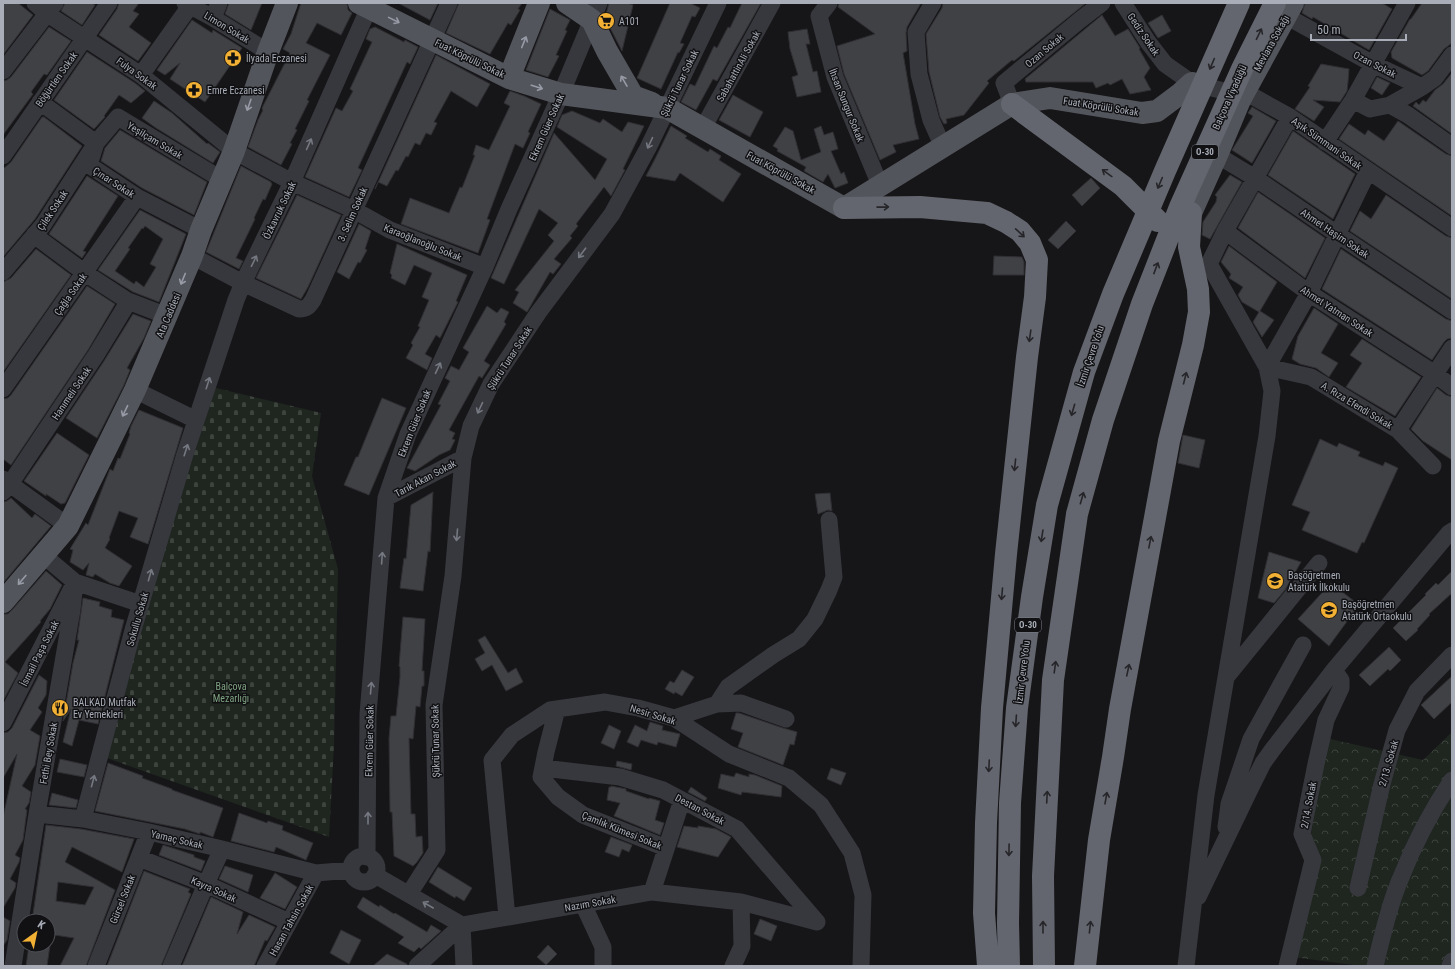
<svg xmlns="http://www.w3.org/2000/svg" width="1455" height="969" viewBox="0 0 1455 969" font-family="'Roboto Condensed',sans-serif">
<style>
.cemetery{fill:url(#cemetery-stones)}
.park{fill:url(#park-crowns)}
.building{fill:#404145;stroke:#303034;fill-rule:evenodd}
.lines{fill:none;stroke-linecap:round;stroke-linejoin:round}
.minor{stroke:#37383d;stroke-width:17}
.major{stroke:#53555c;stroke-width:22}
.highway{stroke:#63666e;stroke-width:22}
.oneway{stroke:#979ba6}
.oneway2{stroke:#26262a}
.oneway3{stroke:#757881}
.labels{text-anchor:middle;stroke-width:3;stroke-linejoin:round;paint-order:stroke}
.shield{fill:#111113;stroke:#7b7e86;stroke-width:1}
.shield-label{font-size:9px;font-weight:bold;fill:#a8adb8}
.poi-label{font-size:10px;fill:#a8adb8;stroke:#111113;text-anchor:start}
.street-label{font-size:10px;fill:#a8adb8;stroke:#111113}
.park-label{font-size:10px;fill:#7fa381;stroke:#111113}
</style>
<defs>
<pattern id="cemetery-stones" width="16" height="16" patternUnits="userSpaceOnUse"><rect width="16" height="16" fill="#1e261f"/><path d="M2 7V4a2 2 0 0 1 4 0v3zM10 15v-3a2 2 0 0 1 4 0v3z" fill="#3c433d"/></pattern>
<pattern id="park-crowns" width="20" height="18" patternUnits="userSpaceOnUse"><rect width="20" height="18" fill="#1e261f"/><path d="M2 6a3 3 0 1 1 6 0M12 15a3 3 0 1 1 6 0" fill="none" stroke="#3c433d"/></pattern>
</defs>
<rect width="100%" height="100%" fill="#161618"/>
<path class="cemetery" d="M212 387 321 413 312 476 338 569 334 745 329 837 104 757Z"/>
<path class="park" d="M1452 732V966H1362L1292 957 1326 738 1423 760Z"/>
<path class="building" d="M3 3H18L33 15 3 55Z
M65 3H92L95 5 82 25 61 11Z
M119 3H139L133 11 139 14 129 27 151 43 138 61 99 35 117 9Z
M229 3H262L251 30 225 14Z
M301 3H347L348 10 352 13 341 35 317 23 306 43 330 55 307 100 309 101 295 129 297 130 290 143 292 144 281 165 248 147 258 120 263 110 262 109 263 106 290 53 283 49 291 34Z
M398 3H438L430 20Z
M459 3H522L518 9 520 10 511 25 508 23 490 54 446 33Z
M609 3H627L633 5 622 51 605 18Z
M670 3H690L700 8 695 17 692 16 680 43 684 44 679 53 678 52 661 89 637 78Z
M742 3H761L717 81 713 79 696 110 681 102 690 84 695 86 714 46 717 48 728 27 730 28Z
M839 3H921L907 27 906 33 907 51 903 53 915 124 919 139 893 145 896 152 880 160 844 74 837 46 875 34 838 7Z
M943 3H1086L1014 61 1012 60 987 81 989 83 964 115 946 119 947 123 944 124 940 117 929 72 926 34 942 8Z
M1305 3H1382L1392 9 1369 50 1313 17 1312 19 1302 13Z
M1422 3H1452V43L1444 49 1428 71 1422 75 1392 58 1391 52 1410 19H1411Z
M550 9 570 20 565 30 567 31 556 55 559 56 548 77 526 70Z
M1102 15 1115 36 1128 29 1140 48 1139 49 1150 68 1144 77 1151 90 1130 94 1122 79 1110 85 1108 83 1096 88 1093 82H1026L1025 79Z
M1162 15 1171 31 1158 38 1148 23Z
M192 20 212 33 213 30 242 48 205 102 170 79 180 63 165 75 157 70Z
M49 27 71 41 47 75 44 74 31 92 33 94 3 135V81L7 80 11 77Z
M375 27 404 42 405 40 418 47 410 64 407 62 358 168 362 170 349 197 305 177 336 108 342 111 353 91 350 89 372 42 366 39 370 29Z
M807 29 810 44H806L813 72 817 71 821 92 797 97 792 77 798 75 790 49 788 32Z
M87 52 135 83 145 91 131 103 119 95 104 116 105 117 94 129 54 100Z
M436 55 490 84 477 107 451 91 434 122 437 123 431 135 426 133 420 145 415 143 408 157 406 156 398 171 396 170 387 186 378 182 375 189Z
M1321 64 1349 69 1348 82 1347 91 1340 102 1313 100 1324 107 1314 121 1295 109 1310 87 1308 86Z
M1451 74H1452V134L1413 106 1416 102 1419 105 1423 100 1426 102 1435 90 1443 84Z
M1377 77 1390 83 1382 95 1371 88Z
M510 91 524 96 541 104 528 132 530 133 523 148 515 144 487 219 490 220 478 253 401 224 410 198 449 213 460 187 462 188 475 155H473L476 145 489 150 510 106 504 103Z
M733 95 763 112 750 137 719 120Z
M154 101 172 113 207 144 208 143 220 152 213 163 156 128 142 118Z
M1252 107 1276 121 1252 163 1232 150 1253 116 1248 113Z
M572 111 600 123 603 119 622 132 628 122 644 126 623 169 625 170 611 196 604 187 576 224 578 226 570 236 572 238 554 259 561 264 553 274 550 272 527 312 513 303 519 292 515 290 554 241 548 235 558 223 539 209 504 284 491 278 554 133 595 180 607 159 557 127 562 115Z
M42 117H44L82 146 35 219 3 257V169L11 162Z
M1398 121 1446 154 1452 156V216L1339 139 1349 124 1365 135 1368 130 1384 141Z
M671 126 687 136 685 138 708 152 710 149 721 156 719 160 741 174 723 202 680 173 675 181 646 176 655 159Z
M821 126 824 135 833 132 838 149 831 151 841 174 844 172 848 183 835 188 828 174 823 182 804 171 806 167 777 151 778 149 773 146 785 127 793 131 801 160 821 152 814 129Z
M120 130 207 182 194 215 142 188 101 161 105 148Z
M1293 131 1355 174 1333 219 1268 175Z
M241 166 271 182V183L272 184 265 200 263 199 254 218 255 219 236 258 243 261 239 269 206 252Z
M1230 175 1242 182 1210 239 1202 235 1203 222 1216 202 1217 197 1215 195Z
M87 176 118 196 83 251 86 252 82 258 49 234Z
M1091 178 1100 188 1082 206 1072 195Z
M1258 192 1325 238 1305 278 1238 228Z
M297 195 341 215 308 287 301 299 256 278Z
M1386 195 1446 236 1452 238V299L1350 231 1360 211 1371 219Z
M140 210 186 234 159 302 133 292 98 270ZM145 226 163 239 150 264 156 267 144 287 136 281 134 284 115 271 130 249 128 248 142 228 143 229Z
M1066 221 1076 231 1058 249 1048 240Z
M359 224 371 231 365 249 367 250 360 263 358 262 349 279 337 272Z
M397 244 467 275 456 301 458 302 440 338 436 335 425 354 432 358 427 370 406 358 413 345 411 343 420 327 418 326 429 300 422 297 432 273 414 265 405 285 391 278 392 275 390 273Z
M1229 246 1277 282 1260 311 1274 320 1262 337 1253 322 1259 312 1242 302 1238 295 1243 287 1229 278 1231 274 1221 262Z
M36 249 71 275 3 372V282L11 278Z
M1341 249 1446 319 1452 321V338L1447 339 1444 342 1432 360 1322 289Z
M994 256 1022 257 1024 262V275H993Z
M87 286 115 304 88 350 11 465 3 459V399L8 398 11 395Z
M487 306 497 313 501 308 509 312 504 322 506 324 484 361 490 365 482 378 479 376 449 430 455 433 452 439 455 440 450 450 439 455 415 471 407 468 441 405 438 404 450 381 445 378 451 366 459 370 469 352 463 348Z
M1314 308 1338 324 1321 353 1338 363 1329 377 1316 368 1300 364 1292 359 1298 336Z
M133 314 151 321 144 338 127 368 130 370 124 385 97 438 66 418 104 361Z
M1362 339 1421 377 1395 416 1346 387 1362 363 1350 355Z
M1437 388 1446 395 1452 397V460L1423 441 1411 429Z
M382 398 406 408 369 495 344 485 356 457H358Z
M139 410 183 428 148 544 130 537 138 518 119 511 109 538 110 539 105 548 132 566 119 586 110 583 95 574 93 577 86 575 89 563 83 570 70 562 73 550 70 549 86 523 88 525 110 469 113 471 118 458 120 459 130 434 129 433 131 426Z
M57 433 89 455 65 503 61 504 46 494V496L24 481Z
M1183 435 1205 440 1199 468 1178 463Z
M1320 439 1337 447 1339 443 1360 452 1358 456 1383 466 1385 462 1398 468 1364 543 1362 542 1357 553 1302 530 1310 512 1292 505Z
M433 492 430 552 428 551 423 591 400 588 404 558 406 559 411 505Z
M830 493 832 511 828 510 818 514 815 494Z
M11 498 32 518 35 514 51 526 3 583V502L7 501Z
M1269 552 1301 562 1285 590 1274 603 1258 598Z
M46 571 62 585 50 609 40 621 41 622 5 662 18 673 3 701V614H8L12 610Z
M1452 571V593L1429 614 1430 615 1417 629 1418 630 1406 641 1393 628 1426 595 1425 594 1436 583 1438 585Z
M1331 583 1359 605 1329 646 1298 619Z
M83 598 100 602 99 606 112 610 111 617 124 620 98 724 79 720 72 746 63 742 71 709 63 721 73 663 79 640H77Z
M403 617 425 619 422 671H424V686H422L420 707 416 706 413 739 409 738 411 814H415L416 837 422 836 423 853 417 862 413 866 394 856 392 812H390L389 738 391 716H396L400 677V667L399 666Z
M485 636 508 673 516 668 523 682 506 691 492 665 482 671 475 659 485 653 478 640Z
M1389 647 1401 660 1390 671 1388 669 1370 686 1359 675Z
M682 670 694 677 682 696 675 692 674 694 665 689 670 681 674 683Z
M39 675 47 681 46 695 38 708 42 712 30 730 40 736 35 765 22 786 31 792 29 803 25 809 27 810 23 840 15 855 20 858 19 862 10 879 16 883 15 888 3 908V817L17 754 3 778V733L8 732 12 728Z
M1452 676V702L1434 719 1421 705Z
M736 713H739L783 728 797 732 794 745 790 744 783 765 738 747 743 733 731 729Z
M650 722 663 726 662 730 680 734 676 747 658 742 657 745 641 740 638 747 627 742 635 725 647 731Z
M609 725 621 731 614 749 601 743Z
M60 759 87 765 84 777 57 772Z
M617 761 632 764 631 770 616 766Z
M108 763 143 776 142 778 172 789V790L223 808 213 837 200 832V834L185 829 95 811Z
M831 768 846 773 841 785 827 779Z
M736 773 749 777V774L755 775 782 786 781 797 742 792 741 795 718 788 721 774 734 777Z
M611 786 626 789V791L649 799V798L660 801 655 820 664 823 660 835 614 816 620 803 607 800 609 787H611Z
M691 787 707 798 705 801 688 792Z
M52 793 78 800 76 808 49 805Z
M239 813 267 823 268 821 283 826 282 830 313 843 306 860 276 847 274 852 231 841Z
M46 825 81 829 134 839 122 872 72 847 65 862 115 890 86 966H60L74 938 48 934V921H32ZM58 882 94 887 85 905 56 901Z
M684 826 698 828V826L716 829 731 837 718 857 677 847Z
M611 837 632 845 629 852 622 849 619 857 605 852Z
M163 845 194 855V857L205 861 201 871 159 855Z
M225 866 253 875 248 892 219 879Z
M438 867 472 888 464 901 456 896 455 898 429 882Z
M144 871 190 889 188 892 191 894 161 966H107Z
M275 873 297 887 285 909 260 898Z
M211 897 243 912 237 934 249 915 275 927 267 941 265 940 254 966H182Z
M363 897 379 907 380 905 394 914 395 913 427 932 431 925 441 931 421 949 419 947 414 952 398 943 404 937 359 909 357 907Z
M3 917 10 921 7 940 3 946Z
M760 919 777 926 771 941 754 934Z
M341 930 361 940 349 964 330 953Z
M29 945H50L47 966H26Z
M548 945 557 954 546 965 537 957Z
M387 954 407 964V966H373Z"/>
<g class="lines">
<path class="minor" d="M35 3 46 13 141 75 234 151 292 182 354 210 390 230 485 267
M185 3 213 18 268 52
M829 3 819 16 835 77 880 185
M933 3 916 32 919 74 931 120 943 147
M1123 3 1148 42 1165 64 1192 83 1240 95 1254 97 1290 117 1452 228
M1286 16 1373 64 1422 87
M213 18 219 3
M3 71 55 3
M141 75 190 6
M1353 100 1370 109 1390 105 1422 87 1435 78 1452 55
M40 102 96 143 89 165 137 197 201 230
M1012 104 1004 83 1080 20 1102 3
M1390 105 1408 115 1452 146
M703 128 772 3
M1325 142 1353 100 1407 3
M1217 155 1255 178 1337 234 1452 311
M3 156 109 3
M1225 231 1309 293 1435 374 1452 387
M34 235 85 273 128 301 167 316
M192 256 243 283 299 309C307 309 309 306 313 300L449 3
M3 272 43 225 96 143 118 117 221 179
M1267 367 1309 293 1368 171
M1267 367 1311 377 1398 430 1433 466
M3 389 137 197
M135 390 196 420
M1398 430 1404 421 1452 348
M3 479 68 526
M3 492 10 484 96 355 127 304 128 301
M386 498 463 458
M1228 675 1319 563
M717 704 728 687 773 655 799 639 815 619 829 590 834 577 829 520
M557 709 546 752 541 777 558 797 583 815 666 848
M674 718 717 704 741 703 786 719
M3 723 75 582 141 604
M543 768 620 777 663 790 737 829 817 922
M37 814 83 819 149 832 222 849 316 873 351 870
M83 819 133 630 185 454 236 300 243 283 292 182 371 3
M1226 827 1229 804 1251 739 1303 645
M351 869a13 13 0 1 1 26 0a13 13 0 1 1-26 0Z
M367 857 368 714 386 498 408 434 485 267 509 209 561 94 599 3
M139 858 206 884 289 922
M375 875 462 925 652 892 741 902 817 922
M1358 888 1382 784 1397 730 1417 691 1452 655
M652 892 682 800
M409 894 437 850 434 705 453 576 463 458 471 426 491 384 538 313 612 214 648 148 718 3
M1198 897 1250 789 1263 763 1273 749 1334 670 1449 533 1452 531
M583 904 603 947V966
M507 917 492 760 512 735 550 710 605 702 638 708 674 718 729 754 789 778 821 805 852 853 863 895 861 966
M462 925 464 966
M13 966 37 814 72 610 75 582 43 555
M96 966 149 832
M171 966 206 884 222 849
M265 966 316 873
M417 966 462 925
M733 966 742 946 741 902
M1186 966 1206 795 1267 436 1272 391 1267 367 1209 264 1225 231 1290 117
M1287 966 1313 860 1302 834 1316 764 1326 720 1341 688V680L1334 670
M1375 966C1382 937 1390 902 1402 875 1415 842 1432 810 1452 780
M1450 966 1452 961"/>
<path class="major" d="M359 3 509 78 561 94 667 108 844 208 1012 104 1050 98 1142 113 1157 111 1181 93 1192 83
M567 3 592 20 607 51 633 96 652 103
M509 78 539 3
M1191 213 1217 155 1240 100 1293 3
M3 602 68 526 135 390 192 256 201 230 234 151 268 52 287 3"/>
<path class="highway" d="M1012 104 1123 186 1158 221
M844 208 920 207 987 213 1006 222 1020 231 1030 243 1037 260 1035 297 1027 357 1006 554 992 708 986 823 984 913 988 966
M1009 966 1008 923 1010 803 1017 708 1032 597 1047 505 1084 372 1113 294 1165 171 1239 3
M1044 966 1043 876 1053 680 1077 514 1103 420 1142 304 1180 207 1242 69 1275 3
M1085 966 1099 840 1113 757 1120 709 1169 441 1193 345 1199 312 1198 289 1189 247 1191 213"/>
</g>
<defs><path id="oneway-shaft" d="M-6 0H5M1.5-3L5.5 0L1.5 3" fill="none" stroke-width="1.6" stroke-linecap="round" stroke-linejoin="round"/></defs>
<g class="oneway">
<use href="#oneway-shaft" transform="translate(394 20) rotate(26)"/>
<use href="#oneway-shaft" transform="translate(524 42) rotate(-68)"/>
<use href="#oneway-shaft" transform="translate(624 81) rotate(-120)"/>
<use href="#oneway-shaft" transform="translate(537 87) rotate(18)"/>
<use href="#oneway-shaft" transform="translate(249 105) rotate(109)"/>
<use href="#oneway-shaft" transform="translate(183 279) rotate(112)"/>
<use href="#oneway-shaft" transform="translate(125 411) rotate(116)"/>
<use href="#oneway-shaft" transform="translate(22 580) rotate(130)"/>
</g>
<g class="oneway2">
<use href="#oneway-shaft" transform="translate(1259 34) rotate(-64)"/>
<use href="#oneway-shaft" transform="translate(1212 64) rotate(113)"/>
<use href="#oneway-shaft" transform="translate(1107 173) rotate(-144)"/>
<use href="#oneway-shaft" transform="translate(1160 183) rotate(113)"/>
<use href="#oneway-shaft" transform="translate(883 207) rotate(-1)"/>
<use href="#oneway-shaft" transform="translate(1020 233) rotate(43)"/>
<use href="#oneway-shaft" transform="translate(1156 268) rotate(-69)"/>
<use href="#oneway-shaft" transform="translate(1030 336) rotate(98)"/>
<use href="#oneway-shaft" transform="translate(1185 378) rotate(-76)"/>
<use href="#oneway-shaft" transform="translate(1073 410) rotate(106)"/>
<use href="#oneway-shaft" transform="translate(1015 465) rotate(96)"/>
<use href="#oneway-shaft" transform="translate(1082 498) rotate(-74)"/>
<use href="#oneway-shaft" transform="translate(1042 536) rotate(99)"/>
<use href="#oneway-shaft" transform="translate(1150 542) rotate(-79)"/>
<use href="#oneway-shaft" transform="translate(1002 594) rotate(95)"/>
<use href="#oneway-shaft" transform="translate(1055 667) rotate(-82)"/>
<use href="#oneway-shaft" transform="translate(1128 670) rotate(-78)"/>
<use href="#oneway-shaft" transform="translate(1016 721) rotate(94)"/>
<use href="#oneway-shaft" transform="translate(989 766) rotate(93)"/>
<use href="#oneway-shaft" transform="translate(1047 797) rotate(-87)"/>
<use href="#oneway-shaft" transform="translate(1106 798) rotate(-80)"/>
<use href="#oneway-shaft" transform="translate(1009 850) rotate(91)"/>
<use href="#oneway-shaft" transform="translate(1043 927) rotate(-90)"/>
<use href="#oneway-shaft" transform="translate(1090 927) rotate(-84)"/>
</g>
<g class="oneway3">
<use href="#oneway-shaft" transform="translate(650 143) rotate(115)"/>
<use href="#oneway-shaft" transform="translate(309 144) rotate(-66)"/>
<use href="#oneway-shaft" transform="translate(582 253) rotate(127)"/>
<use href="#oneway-shaft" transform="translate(254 261) rotate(-64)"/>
<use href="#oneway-shaft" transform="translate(438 368) rotate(-65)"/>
<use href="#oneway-shaft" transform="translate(208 383) rotate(-72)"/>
<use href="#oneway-shaft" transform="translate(480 408) rotate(115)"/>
<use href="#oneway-shaft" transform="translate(186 450) rotate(-72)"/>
<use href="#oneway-shaft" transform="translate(457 535) rotate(95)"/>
<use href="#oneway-shaft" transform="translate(382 558) rotate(-86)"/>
<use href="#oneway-shaft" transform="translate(150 575) rotate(-74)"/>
<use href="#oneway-shaft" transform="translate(371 688) rotate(-85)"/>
<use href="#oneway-shaft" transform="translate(93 781) rotate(-75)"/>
<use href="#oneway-shaft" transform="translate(368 818) rotate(-90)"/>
<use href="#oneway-shaft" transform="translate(428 905) rotate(-150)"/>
</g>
<defs>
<g id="supermarket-disc" transform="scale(0.9)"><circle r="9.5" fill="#f2b134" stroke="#111113"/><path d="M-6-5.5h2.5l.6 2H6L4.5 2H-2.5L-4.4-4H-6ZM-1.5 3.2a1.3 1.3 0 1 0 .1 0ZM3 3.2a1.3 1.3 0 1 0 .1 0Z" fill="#111"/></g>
<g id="pharmacy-disc" transform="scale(0.9)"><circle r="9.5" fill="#f2b134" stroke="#111113"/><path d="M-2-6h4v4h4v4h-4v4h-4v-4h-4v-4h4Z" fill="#111"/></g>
<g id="school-disc" transform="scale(0.9)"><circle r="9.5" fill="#f2b134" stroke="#111113"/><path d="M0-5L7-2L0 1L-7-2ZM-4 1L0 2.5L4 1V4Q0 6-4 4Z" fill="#111"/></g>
<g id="restaurant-disc" transform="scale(0.9)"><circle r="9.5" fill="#f2b134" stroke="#111113"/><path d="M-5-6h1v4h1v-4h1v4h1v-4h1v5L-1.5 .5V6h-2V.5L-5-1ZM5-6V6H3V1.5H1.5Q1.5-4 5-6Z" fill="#111"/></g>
</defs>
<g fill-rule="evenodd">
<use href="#supermarket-disc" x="606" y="21"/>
<use href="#pharmacy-disc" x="233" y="58"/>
<use href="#pharmacy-disc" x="194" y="90"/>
<use href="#school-disc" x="1275" y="581"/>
<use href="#school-disc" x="1329" y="610"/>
<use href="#restaurant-disc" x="60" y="708"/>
</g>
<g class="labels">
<g class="shield">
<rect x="1192" y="145" width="26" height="14" rx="3"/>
<rect x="1015" y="618" width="26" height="14" rx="3"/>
</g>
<g class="shield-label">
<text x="1205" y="155">O-30</text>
<text x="1028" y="628">O-30</text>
</g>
<g class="poi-label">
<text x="619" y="25">A101</text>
<text x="246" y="62">İlyada Eczanesi</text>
<text x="207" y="94">Emre Eczanesi</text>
<text x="1288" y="579">Başöğretmen<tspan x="1288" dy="12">Atatürk İlkokulu</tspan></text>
<text x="1342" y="608">Başöğretmen<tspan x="1342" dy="12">Atatürk Ortaokulu</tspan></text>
<text x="73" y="706">BALKAD Mutfak<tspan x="73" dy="12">Ev Yemekleri</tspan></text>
</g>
<g class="street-label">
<text transform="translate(227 27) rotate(31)" y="4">Limon Sokak</text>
<text transform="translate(1144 34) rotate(56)" y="4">Gediz Sokak</text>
<text transform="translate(1271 43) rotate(-61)" y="4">Mevlana Sokağı</text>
<text transform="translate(1044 50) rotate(-40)" y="4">Ozan Sokak</text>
<text transform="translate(470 58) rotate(26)" y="4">Fuat Köprülü Sokak</text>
<text transform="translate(1375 64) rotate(27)" y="4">Ozan Sokak</text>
<text transform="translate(738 66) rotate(-61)" y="4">SabahattinAli Sokak</text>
<text transform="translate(137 73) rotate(36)" y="4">Fulya Sokak</text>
<text transform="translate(56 79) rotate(-55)" y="4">Böğürtlen Sokak</text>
<text transform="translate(679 83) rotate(-64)" y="4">Şükrü Tunar Sokak</text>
<text transform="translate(1229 97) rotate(-66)" y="4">Balçova Viyadüğü</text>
<text transform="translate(847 105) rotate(68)" y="4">İhsan Sungur Sokak</text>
<text transform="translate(1101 106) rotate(9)" y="4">Fuat Köprülü Sokak</text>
<text transform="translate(546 127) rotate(-66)" y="4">Ekrem Güer Sokak</text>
<text transform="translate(155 140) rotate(31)" y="4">Yeşilçam Sokak</text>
<text transform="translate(1327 143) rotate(35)" y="4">Aşık Sümmani Sokak</text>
<text transform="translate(781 172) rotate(29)" y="4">Fuat Köprülü Sokak</text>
<text transform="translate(114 182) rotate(33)" y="4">Çınar Sokak</text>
<text transform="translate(52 210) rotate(-56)" y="4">Çilek Sokak</text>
<text transform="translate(279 210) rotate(-64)" y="4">Özkavruk Sokak</text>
<text transform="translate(352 214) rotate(-66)" y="4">3. Selim Sokak</text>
<text transform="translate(1335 233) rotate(34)" y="4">Ahmet Haşim Sokak</text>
<text transform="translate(423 242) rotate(22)" y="4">Karaoğlanoğlu Sokak</text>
<text transform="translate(70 294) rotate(-55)" y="4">Çağla Sokak</text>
<text transform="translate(1337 311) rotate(33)" y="4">Ahmet Yatman Sokak</text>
<text transform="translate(168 315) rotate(-67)" y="4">Ata Caddesi</text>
<text transform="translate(1090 356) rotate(-71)" y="4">İzmir Çevre Yolu</text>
<text transform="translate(509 358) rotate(-57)" y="4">Şükrü Tunar Sokak</text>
<text transform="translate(71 393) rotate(-56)" y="4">Hanımeli Sokak</text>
<text transform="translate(1357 405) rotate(31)" y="4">A. Rıza Efendi Sokak</text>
<text transform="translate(414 423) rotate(-68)" y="4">Ekrem Güer Sokak</text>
<text transform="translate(425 478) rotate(-28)" y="4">Tarık Akan Sokak</text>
<text transform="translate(137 619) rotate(-74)" y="4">Sokullu Sokak</text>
<text transform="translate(39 653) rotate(-63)" y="4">İsmail Paşa Sokak</text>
<text transform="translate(1022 672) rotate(-83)" y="4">İzmir Çevre Yolu</text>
<text transform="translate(653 714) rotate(17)" y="4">Nesir Sokak</text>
<text transform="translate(369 741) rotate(-89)" y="4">Ekrem Güer Sokak</text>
<text transform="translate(435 741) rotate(-91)" y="4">Şükrü Tunar Sokak</text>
<text transform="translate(48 753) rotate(-80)" y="4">Fethi Bey Sokak</text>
<text transform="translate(1388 763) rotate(-74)" y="4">2/13. Sokak</text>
<text transform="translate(1308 805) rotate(-79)" y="4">2/14. Sokak</text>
<text transform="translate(700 809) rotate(28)" y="4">Destan Sokak</text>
<text transform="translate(622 830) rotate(22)" y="4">Çamlık Kümesi Sokak</text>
<text transform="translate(177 839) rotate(13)" y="4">Yamaç Sokak</text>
<text transform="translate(214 889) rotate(24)" y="4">Kayra Sokak</text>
<text transform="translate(122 899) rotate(-68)" y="4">Gürsel Sokak</text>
<text transform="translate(590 903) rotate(-10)" y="4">Nazım Sokak</text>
<text transform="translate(291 920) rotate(-61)" y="4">Hasan Tahsin Sokak</text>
</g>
<g class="park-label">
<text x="231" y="690">Balçova<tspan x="231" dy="12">Mezarlığı</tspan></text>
</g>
</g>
<rect width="1455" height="969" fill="none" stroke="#a8adb8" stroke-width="8"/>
<g transform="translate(36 933) rotate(33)"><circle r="19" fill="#111113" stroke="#4d4f55"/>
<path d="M0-3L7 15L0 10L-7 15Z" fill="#f2b134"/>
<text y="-6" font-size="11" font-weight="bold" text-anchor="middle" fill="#a8adb8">K</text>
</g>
<path d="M1311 34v6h95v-6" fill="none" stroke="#a8adb8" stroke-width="2"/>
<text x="1317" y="34" font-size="12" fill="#a8adb8" stroke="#111113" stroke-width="3" paint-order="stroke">50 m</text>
</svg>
